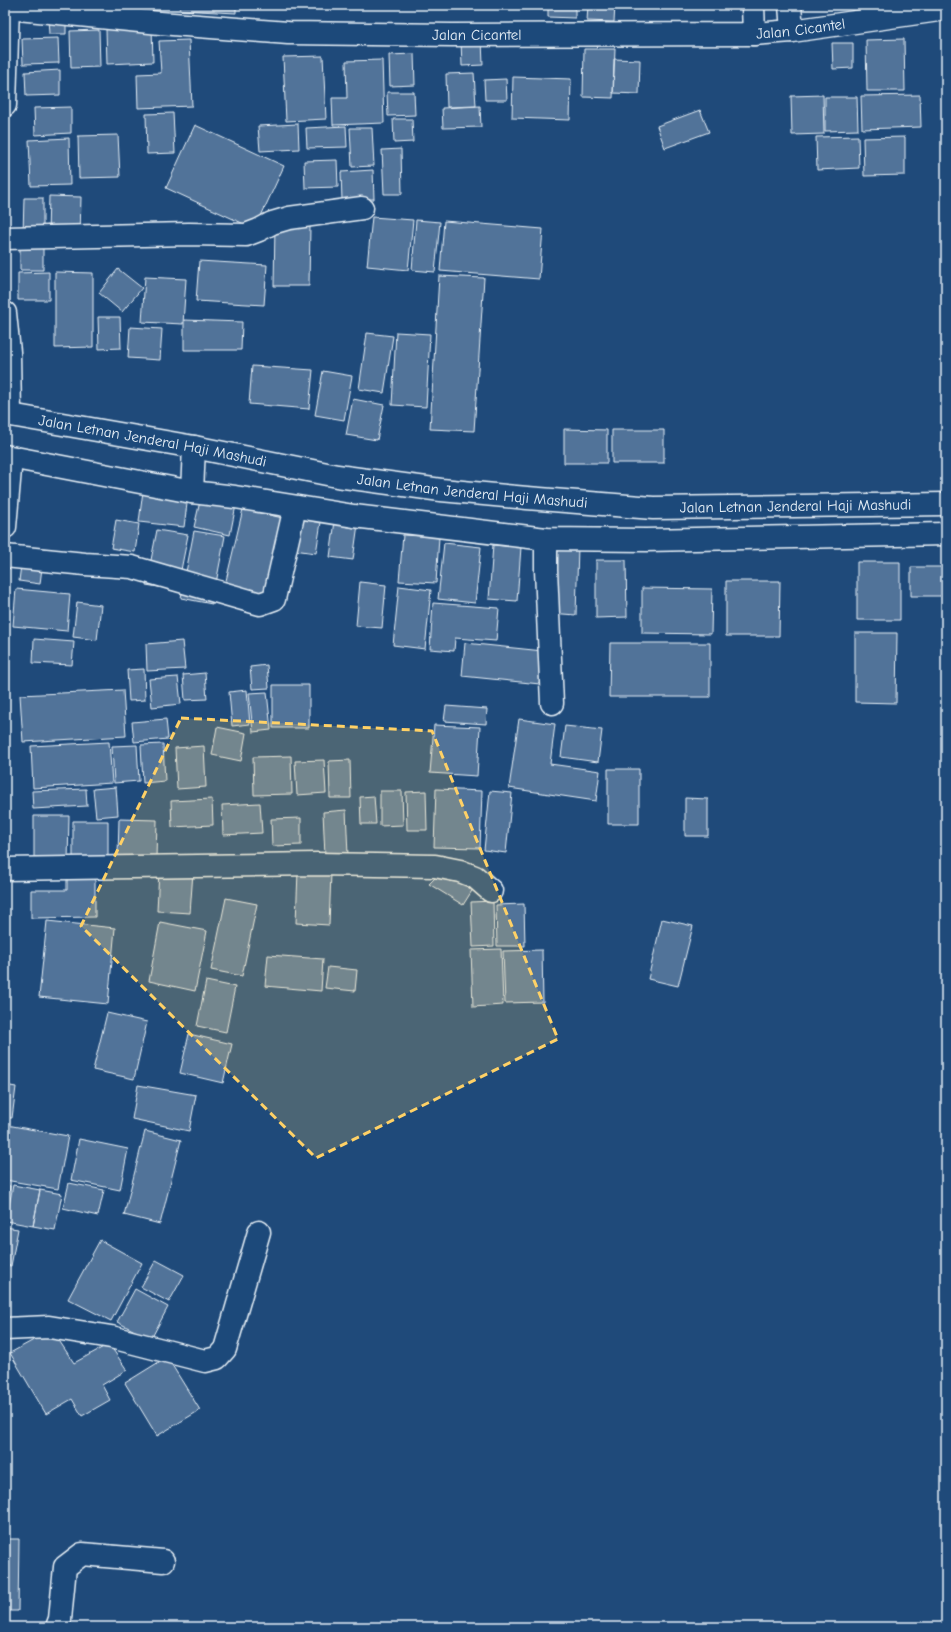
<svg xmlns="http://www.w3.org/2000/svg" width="951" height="1632" viewBox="0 0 951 1632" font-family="'Comic Neue',sans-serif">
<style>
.building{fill:#517399;stroke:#e8f1f8}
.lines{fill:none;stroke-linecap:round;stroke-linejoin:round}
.street-casing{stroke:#e8f1f8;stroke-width:25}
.primary-casing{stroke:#e8f1f8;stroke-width:25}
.street{stroke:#1f4a7a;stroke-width:22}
.primary{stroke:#1f4a7a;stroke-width:22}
.marked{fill:#ffd166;fill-opacity:0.2;stroke:#ffd166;stroke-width:3;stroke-dasharray:8 5;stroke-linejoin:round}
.labels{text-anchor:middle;stroke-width:3;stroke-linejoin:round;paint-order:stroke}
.street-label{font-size:15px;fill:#e8f1f8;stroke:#1f4a7a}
</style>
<rect width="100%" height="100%" fill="#1f4a7a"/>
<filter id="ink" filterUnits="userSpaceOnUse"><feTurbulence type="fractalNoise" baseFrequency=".025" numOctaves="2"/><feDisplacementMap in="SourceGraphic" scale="8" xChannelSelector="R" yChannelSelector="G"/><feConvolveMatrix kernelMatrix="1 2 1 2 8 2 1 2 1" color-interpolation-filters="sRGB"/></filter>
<g filter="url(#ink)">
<path class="building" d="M180 5H236V13L180 10Z
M548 5H575V18L548 17Z
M588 5H615L614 22 587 21Z
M66 18V34H49L48 19Z
M152 27 153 62 107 64 106 29Z
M99 30 100 67 71 68 70 31Z
M58 38 59 63 23 64 22 39Z
M904 39 905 91H867L866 40Z
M189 40 192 106 138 108 137 74 161 73 159 41Z
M482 40 483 65 462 66 461 41Z
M832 43H853V68L833 69Z
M584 49H615L613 98 583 97Z
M414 54 415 85 390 86 389 55Z
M323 56 326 119 286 121 283 57Z
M614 59 640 60 639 94 613 93Z
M382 60 384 123 333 125 332 98H347L346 61Z
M60 70V95L26 96 25 72Z
M474 73 476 106 447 107 446 74Z
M513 77 571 79 570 120 512 118Z
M506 79 507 100H485L484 80Z
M387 92H414L415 115 388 116Z
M823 95 824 134 792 135 791 96Z
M920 95 921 127 862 129 861 96Z
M825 97H857L858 130 825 131Z
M480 106 481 127 443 128 442 108Z
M71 107V133L35 135 34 108Z
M700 110 709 132 665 148 657 126Z
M173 113 175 153 147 154 146 114Z
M393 119H412L413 142 394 143Z
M298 124 299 149 260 151 258 126Z
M195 125 284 166 255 229 166 188Z
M346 126 347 147 307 148 306 128Z
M350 128H372L374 166 352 167Z
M118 135 120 177 79 178 78 136Z
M858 136 859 168 817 170 816 137Z
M905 137V175L864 176 863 138Z
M69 138 70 185 31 186 29 140Z
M401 149 402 194H384L382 150Z
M337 160 338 187 305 188 304 161Z
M373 170 374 199 342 200 341 172Z
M49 196 81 197 80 235 48 234Z
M24 198H43V234H23Z
M372 217 413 220 408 270 367 266Z
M416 220 440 222 435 272 412 270Z
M444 221 543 229 539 279 440 271Z
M275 226H310L309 286H274Z
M20 240H43V270H20Z
M199 261 267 265 264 305 196 301Z
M118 269 142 288 122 312 99 293Z
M49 272V300H18V273Z
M55 272 93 273V347L55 348Z
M439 276 484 278 474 431 430 429Z
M145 277 186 279 183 324 142 322Z
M98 317H120L121 348 99 349Z
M184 320 242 322 241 350H184Z
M130 327 162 329 160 360 128 358Z
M396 332 430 334 426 407 392 405Z
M367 333 393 336 384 393 359 389Z
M252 366 313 370 309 409 249 404Z
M323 371 352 376 344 420 315 415Z
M353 399 384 405 377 440 346 435Z
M564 429 607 430V463H564Z
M612 430H664V463H612Z
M143 491 188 496 184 527 139 522Z
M201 497 236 505 230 535 194 527Z
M243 509 287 519 269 595 225 585Z
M300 513 322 516 316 553 294 550Z
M116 520 139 524 135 552 111 548Z
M335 521 358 524 353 560 330 557Z
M157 530 188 535 177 590 146 585Z
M194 531 225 536 212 604 181 598Z
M403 535 439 537 436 583 399 581Z
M444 543 481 547 475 603 438 599Z
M547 544 578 546 576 615 550 613Z
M493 545 521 547 517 601 489 599Z
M23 549 44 551 40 584 19 581Z
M596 560H626L627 617 596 618Z
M857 562H900V620H857Z
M911 567H946V596H911Z
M726 581H780L779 636H726Z
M360 582 386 585 382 628 356 626Z
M399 586 431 590 425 649 393 645Z
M642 588 712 589 711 634 642 633Z
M16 589 70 594 67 631 13 626Z
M77 602 101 605 97 640 73 637Z
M433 603 499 608 496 641 455 638 454 651 430 649Z
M855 633H897L896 703 855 702Z
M34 639 74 642 72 665 33 663Z
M182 641 185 669 147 671 146 644Z
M465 643 543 651 540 684 462 676Z
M610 643H710V697H609Z
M267 665 269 688 252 689 250 667Z
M144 669 145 700 129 701 127 670Z
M205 673 207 699 185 700 183 675Z
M178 677 181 704 152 707 149 679Z
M273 685H309V728H273Z
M123 690 126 736 23 742 20 695Z
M247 690 250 724 232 726 229 692Z
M267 692 271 730 253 732 249 693Z
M446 706 487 709 486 724 444 721Z
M166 719 168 739 134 742 132 722Z
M519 719 555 724 550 764 600 771 596 801 509 788Z
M434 725 480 727 477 776 430 773Z
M565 726 602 730 598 762 561 757Z
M217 727 246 733 241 761 212 755Z
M109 742 112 783 33 788 31 746Z
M163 744 165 781 143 783 141 745Z
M137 745 139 781 114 783 112 746Z
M204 746 206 787 177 789 175 748Z
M291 756 292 794 254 795 253 757Z
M324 760 326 793 297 795 295 761Z
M350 760 351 798H330L329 761Z
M608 769H639V824H608Z
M116 787 118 815 96 817 93 789Z
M86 789 87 806 33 809 32 791Z
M436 789 482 791 480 848 434 847Z
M380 791H402L403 825 380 826Z
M426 791 427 830H407L406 792Z
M490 791 512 793 506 853 484 850Z
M374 796 376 824H361L360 797Z
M685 798 708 799V836H685Z
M212 799 213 825 172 827 171 801Z
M260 803 262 833 223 835 222 805Z
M346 810 348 855 325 856 323 812Z
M34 816H69L68 862H34Z
M301 818V845L272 846 271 819Z
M119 819 157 820 156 858 118 857Z
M73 821H108V861H73Z
M444 869 478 881 463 905 429 884Z
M159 870 193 872 190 913 157 911Z
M298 871 331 873 329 925 296 923Z
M67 875H95V917L31 918V890H67Z
M226 898 257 904 242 976 211 970Z
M493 901 494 946 473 947 471 902Z
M524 904 525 946H497L496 905Z
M662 919 693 926 678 986 648 979Z
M47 921 115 928 108 1004 39 997Z
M160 922 207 931 195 991 149 981Z
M501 949 503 1005 473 1007 471 950Z
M542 950 543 1002 505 1003 503 951Z
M268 955 323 959 321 991 265 986Z
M328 967 357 970 355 991 325 988Z
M206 981 235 987 226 1032 197 1026Z
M107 1013 147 1022 134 1079 93 1070Z
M189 1034 232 1044 223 1083 180 1073Z
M5 1085 16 1087 12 1118H5Z
M138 1085 196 1095 189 1131 132 1119Z
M7 1125 68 1136 58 1189 5 1180V1134Z
M145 1131 181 1140 160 1224 124 1215Z
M79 1139 128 1149 120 1190 71 1180Z
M69 1183 104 1190 98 1216 63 1208Z
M5 1185 10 1186 5 1218Z
M13 1185 40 1190 33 1226 6 1221Z
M40 1190 62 1194 55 1230 33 1226Z
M5 1227 18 1229 11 1266 5 1265Z
M100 1240 142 1263 111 1321 68 1299Z
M156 1260 184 1275 169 1302 141 1287Z
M135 1289 168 1307 151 1339 117 1322Z
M52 1330 74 1363 109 1344 127 1370 102 1385 110 1400 82 1416 72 1399 46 1414 10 1353Z
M167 1357 200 1410 157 1436 125 1383Z
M5 1539H19L18 1611H5Z"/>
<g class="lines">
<g class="street-casing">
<g id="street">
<path d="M753 5 754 34"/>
<path d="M790 5 792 31"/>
<path id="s1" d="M8 8 160 23 288 33 452 35 754 34 792 31 946 9"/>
<path d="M5 105 8 5"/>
<path d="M5 238 189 234 246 235 259 230 272 223 289 218 362 208"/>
<path d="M5 313 9 352 10 415"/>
<path d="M5 527 11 458"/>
<path d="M546 539V570L552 703"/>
<path d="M5 556 85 564 132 567 260 604 274 599 295 507"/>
<path d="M5 869 317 864 435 866 460 871 475 877 491 891"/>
<path d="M5 1329 49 1327 111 1337 205 1361 217 1358 225 1349 259 1232"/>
<path d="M57 1627 60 1619 65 1567 82 1554 163 1561"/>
</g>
</g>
<g class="primary-casing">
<g id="primary">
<path id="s2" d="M5 414 194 447 337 476 441 490 527 498 653 508 946 504"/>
<path d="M5 456 192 492 235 497 354 516 546 539 646 540 946 534"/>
<path d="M192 492 194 447"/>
</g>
</g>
<use href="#street" class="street"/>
<use href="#primary" class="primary"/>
</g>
</g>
<path class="marked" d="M181 718 432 731 558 1039 316 1158 81 926Z"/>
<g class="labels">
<g class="street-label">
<text dy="5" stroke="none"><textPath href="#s1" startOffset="794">Jalan Cicantel</textPath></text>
<text dy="5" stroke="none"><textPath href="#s1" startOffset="470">Jalan Cicantel</textPath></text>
<text dy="5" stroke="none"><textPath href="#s2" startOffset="150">Jalan Letnan Jenderal Haji Mashudi</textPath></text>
<text dy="5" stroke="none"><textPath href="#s2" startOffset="474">Jalan Letnan Jenderal Haji Mashudi</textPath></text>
<text dy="5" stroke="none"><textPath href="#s2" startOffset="798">Jalan Letnan Jenderal Haji Mashudi</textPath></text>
</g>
</g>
<rect width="951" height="1632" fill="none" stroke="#1f4a7a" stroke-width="20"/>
<rect x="10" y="10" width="931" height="1612" fill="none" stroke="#e8f1f8" stroke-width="1.5" filter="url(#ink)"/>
</svg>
